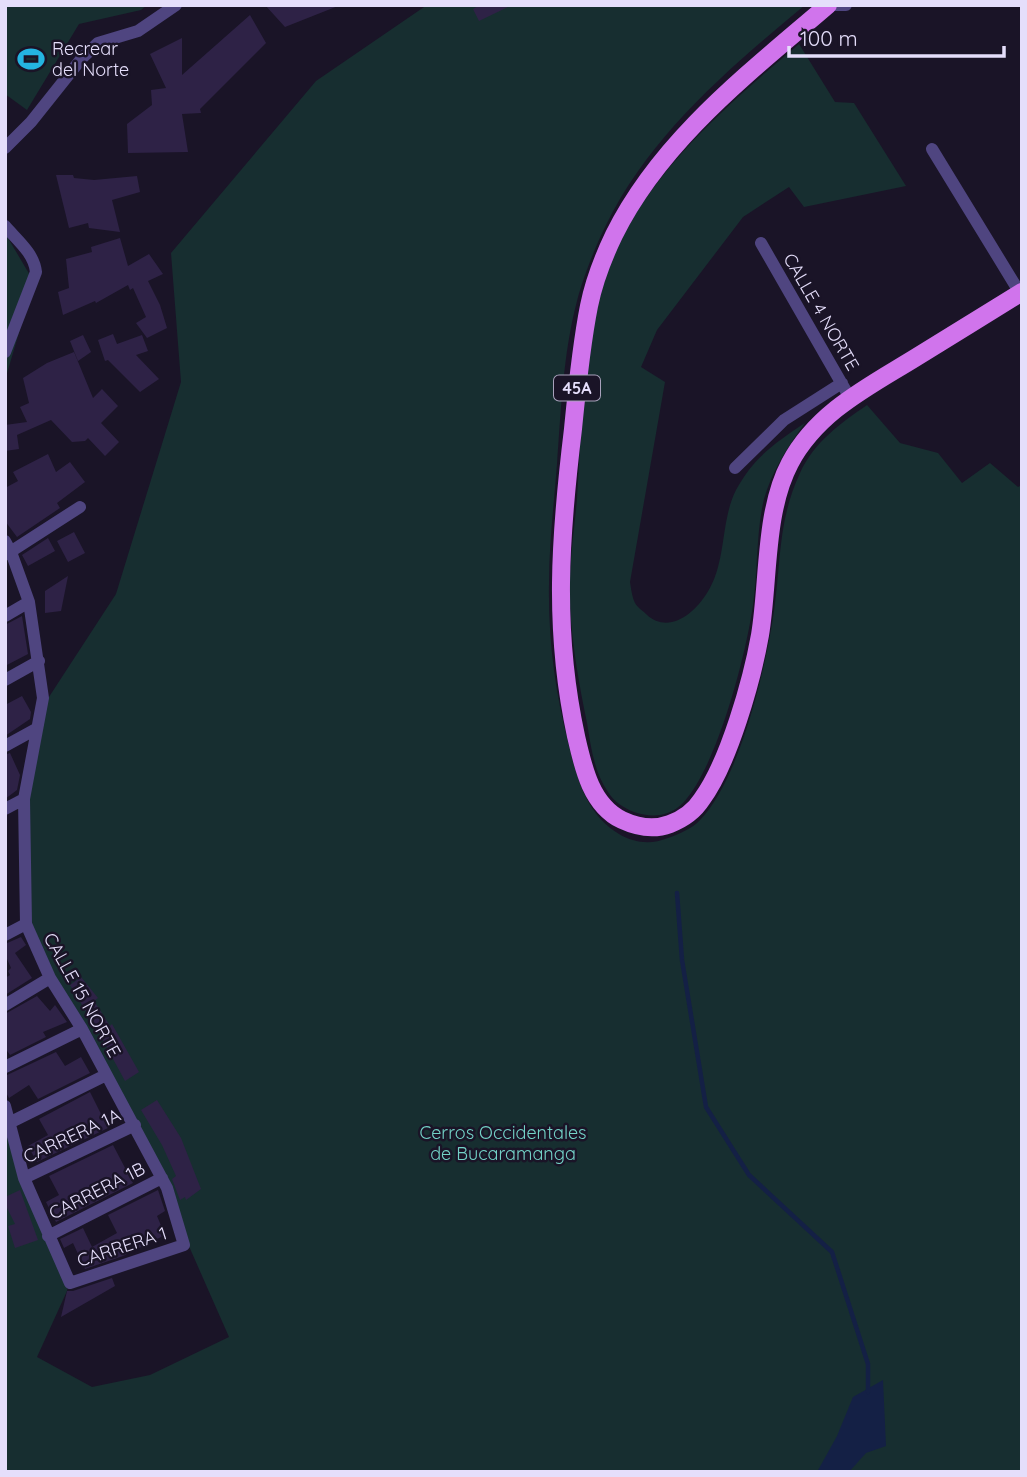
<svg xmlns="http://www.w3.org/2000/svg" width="1027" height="1477" viewBox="0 0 1027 1477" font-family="Quicksand,sans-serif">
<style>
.green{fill:#172e30}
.water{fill:#142045}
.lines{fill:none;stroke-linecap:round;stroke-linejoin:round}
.stream{stroke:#142045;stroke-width:4.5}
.building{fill:#2e2246}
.street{stroke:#4f4580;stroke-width:12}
.primary{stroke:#d074ec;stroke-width:18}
.labels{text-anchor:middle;stroke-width:5;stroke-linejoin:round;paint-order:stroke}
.shield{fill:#1a1427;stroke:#a8a1bb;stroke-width:2}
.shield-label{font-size:16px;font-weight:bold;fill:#e5defb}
.poi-label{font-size:18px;fill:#e5defb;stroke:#1a1427;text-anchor:start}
.street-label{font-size:18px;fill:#e5defb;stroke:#1a1427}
.park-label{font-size:18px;fill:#73d2c7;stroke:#1a1427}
</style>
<rect width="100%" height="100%" fill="#1a1427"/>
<path class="green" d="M5 5H147L141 10 79 24 27 110 5 94Z
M427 5H805C729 68 650 135 606 225 595 247 583 278 577 301 563 354 561 411 557 464 554 504 549 544 549 583 548 639 555 692 569 746 577 779 587 815 619 834 634 843 651 845 668 838 679 834 693 828 700 820 740 779 766 667 774 611 781 561 778 520 800 473 814 442 841 423 867 405L900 443 938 453 962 483 990 463 1018 487 1022 485V1472H5V1118L68 1284 67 1291 37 1357 92 1387 150 1375 229 1337 188 1244 181 1223 29 929 28 801 47 700 116 594 181 382 171 253 316 81Z
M799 44 835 102 854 103 906 186 804 207 789 187 743 217 657 330 641 367 665 382 630 582C631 588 632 597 635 603 637 607 643 611 646 614 668 635 694 614 707 593 727 562 720 522 736 490 754 457 775 443 805 423 788 446 772 471 764 499 756 532 758 571 753 605 746 655 717 767 683 803 669 817 652 818 634 812 624 808 614 802 608 792 594 772 591 747 587 723 579 684 572 645 570 605 568 570 574 533 577 499 582 426 582 329 609 262 613 252 619 243 624 233 666 157 734 99 799 44Z
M5 233 34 282 5 380Z"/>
<path class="water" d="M883 1380 886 1446 866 1453 849 1472H817L837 1436 853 1397Z"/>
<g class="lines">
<path class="stream" d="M677 893 682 960 706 1107 749 1175 832 1252 868 1364V1392"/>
</g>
<path class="building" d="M265 5H338V6L285 27Z
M480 5H512L479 21 473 9Z
M250 15 266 43 200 109 201 113 182 114 188 152 128 153 127 124 152 105 151 90 166 88 150 54 182 38V75Z
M56 175H73L74 178 94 180 137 176 140 192 112 200 120 232 89 228 88 223 69 228Z
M120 238 128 266 149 254 163 274 148 281 160 305 167 328 147 338 136 323 146 317 133 288 130 290 128 285 96 303 95 301 63 315 58 292 69 288 66 259 92 252 91 247Z
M113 334 117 344 142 335 148 351 136 355 159 379 140 392 108 360 105 361 98 340Z
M83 335 91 352 78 361 70 341Z
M74 352 93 398 102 389 118 406 101 423 119 442 105 456 88 438 85 441 72 442 51 420 17 435 19 449 5 451V425L27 422 20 407 29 403 23 378 47 363Z
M48 454 56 472 70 462 85 482 57 503 60 508 17 537 5 521V488L18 481 13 472Z
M74 532 85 553 68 562 57 541Z
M48 538 55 551 28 566 22 555Z
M68 576 61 611 45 613V591Z
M22 616 28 654 5 666V625Z
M22 696 31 712 30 719 5 736V705Z
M10 753 20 775 17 790 5 799V755Z
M21 937 26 945 15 953 32 978 5 995V978L10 975 8 971 11 968 7 959 5 960V944Z
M81 977 98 998 94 1001 110 1026 112 1024 139 1072 125 1081 99 1033 70 985Z
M37 996 50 1011 55 1005 67 1022 43 1032 46 1037 10 1055 5 1048V1014Z
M56 1052 65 1066 81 1057 90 1073 38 1099 29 1085 9 1098 5 1091V1076Z
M90 1092 108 1128 37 1162 28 1146 48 1135 39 1119Z
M157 1100 181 1138 201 1189 186 1200 185 1197 180 1200 172 1179 176 1176 162 1145 141 1110Z
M113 1145 133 1183 56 1222 46 1202 59 1195 49 1176Z
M20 1190 38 1240 15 1248 8 1226 15 1224 5 1204V1197Z
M158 1190 165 1211 157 1216 165 1235 123 1256 85 1269 73 1243 64 1248 60 1239 83 1228 92 1247 117 1233 108 1215Z
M112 1278 115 1286 61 1317 67 1291H73Z"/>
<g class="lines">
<path class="street" d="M830 5H846
M5 148 31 122 82 58 98 43 138 31 176 5
M932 149 1020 293
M5 226C17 240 34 253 36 272L5 352
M761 243 850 398
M735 468 784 420 842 383
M5 541 11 552 29 602 43 698 24 799 26 924 50 978 82 1029 167 1188 184 1245 70 1283 24 1178 5 1106
M7 554 80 507
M5 616 29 602
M5 680 39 661
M5 746 36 729
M5 809 24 799
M5 935 26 924
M5 1005 50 978
M5 1067 82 1029
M11 1122 106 1075
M24 1178 135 1125
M48 1236 162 1178"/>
<path class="primary" d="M828 5C749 73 661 140 614 235 603 258 594 281 589 306 581 346 577 388 573 429 560 536 553 630 576 736 583 767 591 805 622 820 637 827 654 830 670 824 683 819 695 810 702 799 729 762 752 680 760 635 769 581 764 512 790 463 817 412 868 387 915 358 951 336 986 314 1022 292"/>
</g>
<defs>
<g id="stadium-bare" transform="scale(2.1)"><path d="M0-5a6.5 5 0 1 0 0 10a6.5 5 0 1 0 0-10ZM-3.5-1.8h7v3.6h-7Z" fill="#24b4e1" stroke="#1a1427" stroke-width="2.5" paint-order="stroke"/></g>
</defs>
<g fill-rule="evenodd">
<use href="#stadium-bare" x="31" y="59"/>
</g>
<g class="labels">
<rect class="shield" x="554" y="375.5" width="46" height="25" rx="5"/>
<g class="shield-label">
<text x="577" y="394">45A</text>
</g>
<g class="poi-label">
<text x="52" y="55">Recrear<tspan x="52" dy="21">del Norte</tspan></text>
</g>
<g class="street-label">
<text transform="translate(821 312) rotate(60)" y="6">CALLE 4 NORTE</text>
<text transform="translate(82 995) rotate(61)" y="6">CALLE 15 NORTE</text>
<text transform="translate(72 1136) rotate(-25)" y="6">CARRERA 1A</text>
<text transform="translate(97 1191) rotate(-27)" y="6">CARRERA 1B</text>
<text transform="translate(122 1247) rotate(-18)" y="6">CARRERA 1</text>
</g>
<g class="park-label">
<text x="503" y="1139">Cerros Occidentales<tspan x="503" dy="21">de Bucaramanga</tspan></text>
</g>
</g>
<rect width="1027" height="1477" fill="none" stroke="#e5defb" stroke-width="14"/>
<path d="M789 46v10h215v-10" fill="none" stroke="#e5defb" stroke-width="3.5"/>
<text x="800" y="46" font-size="21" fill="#e5defb" stroke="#1a1427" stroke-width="5" paint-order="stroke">100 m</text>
</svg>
